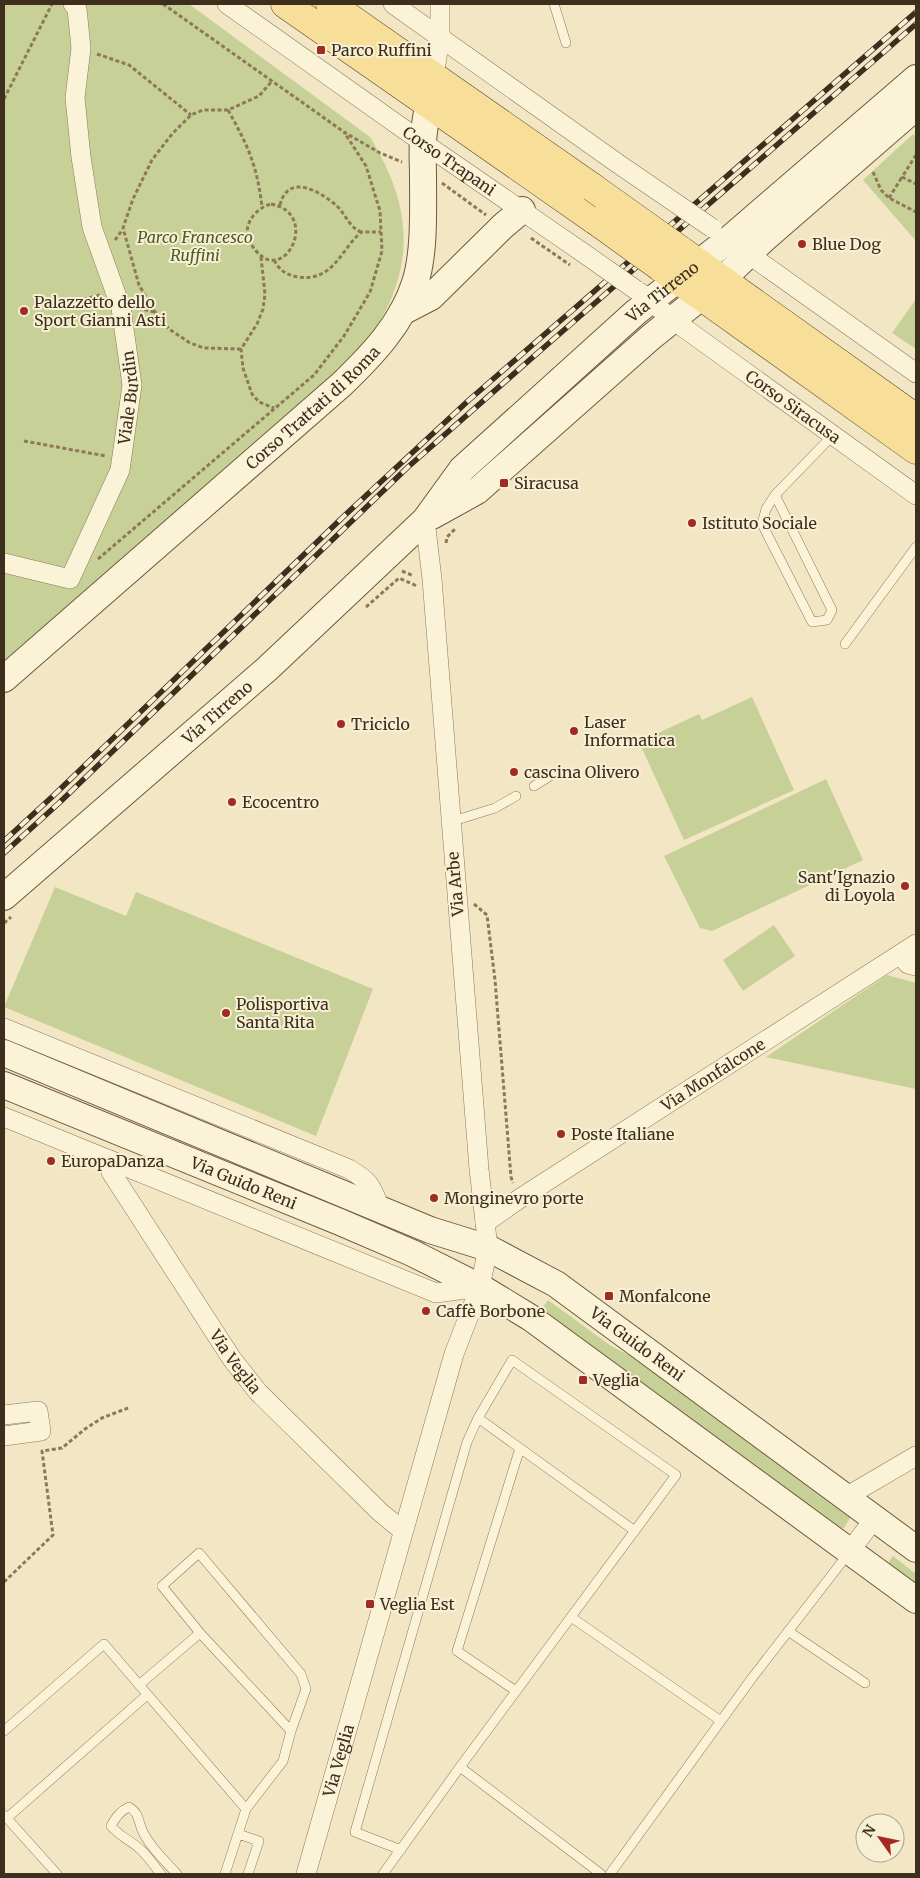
<svg xmlns="http://www.w3.org/2000/svg" width="920" height="1878" viewBox="0 0 920 1878" font-family="Merriweather,serif">
<style>
.green{fill:#c7d197}
.lines{fill:none;stroke-linecap:round;stroke-linejoin:round}
.lane-casing{stroke:#8e7859;stroke-width:10}
.street-casing{stroke:#8e7859;stroke-width:20}
.secondary-casing{stroke:#70593c;stroke-width:28}
.primary-casing{stroke:#5b452d;stroke-width:29}
.path{stroke:#8e7859;stroke-width:3;stroke-dasharray:4 2.5;stroke-linecap:butt}
.lane{stroke:#fbf3d8;stroke-width:9}
.street{stroke:#fbf3d8;stroke-width:19}
.secondary{stroke:#fbf3d8;stroke-width:26}
.primary{stroke:#f7df99;stroke-width:28}
.rail-casing{stroke:#3d2e1e;stroke-width:5.5}
.rail{stroke:#f8f0d4;stroke-width:4;stroke-dasharray:11;stroke-linecap:butt}
.street-bridge-casing{stroke:#8e7859;stroke-width:20;stroke-linecap:butt}
.primary-bridge-casing{stroke:#5b452d;stroke-width:29;stroke-linecap:butt}
.path-bridge{stroke:#8e7859;stroke-width:3;stroke-dasharray:4 2.5;stroke-linecap:butt}
.street-bridge{stroke:#fbf3d8;stroke-width:19}
.primary-bridge{stroke:#f7df99;stroke-width:28}
.poi-dot{fill:#a22a24;stroke:#f8f0d4;stroke-width:2}
.labels{text-anchor:middle;stroke-width:4;stroke-linejoin:round;paint-order:stroke}
.poi-label{font-size:16px;fill:#3d2e1e;stroke:#f8f0d4;text-anchor:start}
.street-label{font-size:16px;fill:#3d2e1e;stroke:#f8f0d4}
.park-label{font-size:16px;font-style:italic;fill:#4a5b23;stroke:#f8f0d4}
</style>
<rect width="100%" height="100%" fill="#f2e6c4"/>
<path class="green" d="M4 4H189L370 137C417 214 415 275 363 348L4 665Z
M913 134 916 137V241L863 180Z
M916 299V349L892 333Z
M752 697 794 790 684 840 639 742 699 714 702 720Z
M826 779 863 860 712 931 700 928 664 856Z
M55 887 126 916 136 892 373 989 316 1136 4 1007Z
M774 925 795 956 743 991 723 960Z
M887 975 916 983V1089L766 1057Z
M548 1300 611 1346 642 1362 850 1513V1518L844 1528H840L541 1310Z
M893 1556 916 1574V1583L888 1563Z"/>
<g class="lines">
<g class="lane-casing">
<path id="lane" d="M554 4 566 43
M775 495 832 610 827 620 812 622 762 524 766 509 775 495 833 435
M845 644 916 547
M534 786 555 773
M450 822 495 808 516 796
M571 1617 721 1721
M788 1631 865 1683
M139 1685 200 1633
M516 1691 457 1651 520 1448
M4 1731 104 1644 246 1809 225 1874
M460 1767 601 1874
M246 1809 283 1761 291 1731 200 1633 162 1586 199 1553 301 1674 306 1689 291 1731
M4 1815 57 1874
M7 1818 147 1695
M238 1834 259 1841 248 1874
M401 1850 355 1832 467 1442 478 1418
M161 1874C154 1866 148 1856 140 1849 130 1840 119 1836 111 1826 116 1817 120 1811 129 1807 139 1813 138 1820 142 1830 150 1847 165 1861 177 1874
M383 1874 460 1767 676 1475 512 1360 478 1418 635 1531
M610 1874 752 1678 848 1554"/>
</g>
<g class="street-casing">
<g id="street">
<path id="s1" d="M227 4 422 142 582 252"/>
<path d="M393 4 617 163"/>
<path d="M434 77 440 37V4"/>
<path d="M740 248 916 373"/>
<path id="s2" d="M641 293 673 320 916 495"/>
<path id="s3" d="M4 563 70 579 120 470 132 385 121 308 92 227 81 157 75 98 81 48 77 9 73 4"/>
<path d="M900 955 908 964 916 966"/>
<path d="M4 1028 349 1169C371 1182 371 1186 380 1208"/>
<path d="M4 1117 436 1293 480 1287"/>
<path id="s4" d="M110 1160 111 1172 232 1359 258 1392 380 1512 403 1531"/>
<path id="s5" d="M485 1223 519 1199 916 944"/>
<path d="M4 1415 38 1411 41 1431 4 1436"/>
<path d="M846 1497 916 1456"/>
<path d="M849 1552 875 1518"/>
<path id="s6" d="M306 1874 454 1354 480 1287 488 1248 479 1169 432 579 425 520"/>
</g>
</g>
<g class="secondary-casing">
<g id="secondary">
<path d="M402 312 431 297 503 226 522 210"/>
<path d="M432 516 477 491 651 337 722 280 763 240 916 107"/>
<path id="s7" d="M4 679 342 384C372 355 402 324 415 283 425 253 423 207 423 176 423 165 422 153 423 142 424 123 429 104 432 85"/>
<path id="s8" d="M4 897 267 669 425 520 462 469 636 312 728 240 916 78"/>
<path id="s9" d="M4 1053 430 1230 488 1248 556 1284 916 1549"/>
<path id="s10" d="M4 1085 340 1222 412 1253 480 1287 531 1318 916 1600"/>
</g>
</g>
<g class="primary-casing">
<path id="primary" d="M285 4 596 221
M330 4 592 187
M679 249 916 418
M660 267 916 450"/>
</g>
<path class="path" d="M163 4 344 132 380 153 402 162
M97 54 129 65 191 115
M4 99 52 4
M228 110C248 146 257 165 262 207
M916 155 902 177 916 184
M873 172 881 190 889 198 916 212
M442 183 486 215
M889 198 902 177
M271 204C324 214 280 296 250 242 241 225 256 208 271 204Z
M280 205C288 172 321 192 337 206 346 215 349 227 361 232
M115 240 123 229
M261 257 265 294 263 309 257 324 241 349 243 368 252 394 259 402 274 408
M274 260C280 271 287 275 298 277 333 282 340 251 361 232H381
M77 301 100 295
M138 308 154 312
M241 349 204 348 190 343 169 329 155 312 139 285 123 228 133 199 152 160 172 134 191 115 203 110H228L259 96 272 81
M24 441 106 456
M446 543 447 537 456 528
M98 559 314 375 344 336 370 292 382 251 380 211 366 166 344 132
M402 571 414 576
M366 607 399 578 417 586
M474 904 487 915 495 980 511 1177 513 1183
M4 923 11 917
M4 1582 53 1535 42 1451 62 1448 85 1429 102 1418 128 1408"/>
<use href="#lane" class="lane"/>
<use href="#street" class="street"/>
<use href="#secondary" class="secondary"/>
<use href="#primary" class="primary"/>
<g class="rail-casing">
<path id="rail" d="M4 841 53 796 343 517 469 400 916 12
M4 853 59 803 408 467 541 350 916 24"/>
</g>
<use href="#rail" class="rail"/>
<g class="street-bridge-casing">
<path id="street-bridge" d="M617 163 712 228
M582 252 636 290"/>
</g>
<g class="primary-bridge-casing">
<path id="primary-bridge" d="M592 187 679 249
M596 221 660 267"/>
</g>
<path class="path-bridge" d="M531 238 570 265"/>
<use href="#street-bridge" class="street-bridge"/>
<use href="#primary-bridge" class="primary-bridge"/>
</g>
<g class="poi-dot">
<rect x="316" y="45" width="10" height="10" rx="2.5"/>
<circle cx="802" cy="244" r="5"/>
<circle cx="24" cy="311" r="5"/>
<rect x="499" y="478" width="10" height="10" rx="2.5"/>
<circle cx="692" cy="523" r="5"/>
<circle cx="341" cy="724" r="5"/>
<circle cx="574" cy="731" r="5"/>
<circle cx="514" cy="772" r="5"/>
<circle cx="232" cy="802" r="5"/>
<circle cx="905" cy="886" r="5"/>
<circle cx="226" cy="1013" r="5"/>
<circle cx="561" cy="1134" r="5"/>
<circle cx="51" cy="1161" r="5"/>
<circle cx="434" cy="1198" r="5"/>
<rect x="604" y="1291" width="10" height="10" rx="2.5"/>
<circle cx="426" cy="1311" r="5"/>
<rect x="578" y="1375" width="10" height="10" rx="2.5"/>
<rect x="365" y="1599" width="10" height="10" rx="2.5"/>
</g>
<g class="labels">
<g class="poi-label">
<text x="331" y="56">Parco Ruffini</text>
<text x="812" y="250">Blue Dog</text>
<text x="34" y="308">Palazzetto dello<tspan x="34" dy="18">Sport Gianni Asti</tspan></text>
<text x="514" y="489">Siracusa</text>
<text x="702" y="529">Istituto Sociale</text>
<text x="584" y="728">Laser<tspan x="584" dy="18">Informatica</tspan></text>
<text x="351" y="730">Triciclo</text>
<text x="524" y="778">cascina Olivero</text>
<text x="242" y="808">Ecocentro</text>
<text x="895" y="883" text-anchor="end">Sant'Ignazio<tspan x="895" dy="18">di Loyola</tspan></text>
<text x="236" y="1010">Polisportiva<tspan x="236" dy="18">Santa Rita</tspan></text>
<text x="571" y="1140">Poste Italiane</text>
<text x="61" y="1167">EuropaDanza</text>
<text x="444" y="1204">Monginevro porte</text>
<text x="619" y="1302">Monfalcone</text>
<text x="436" y="1317">Caffè Borbone</text>
<text x="593" y="1386">Veglia</text>
<text x="380" y="1610">Veglia Est</text>
</g>
<g class="street-label">
<text dy="6" stroke="none"><textPath href="#s1" startOffset="272">Corso Trapani</textPath></text>
<text dy="6" stroke="none"><textPath href="#s8" startOffset="896">Via Tirreno</textPath></text>
<text dy="6" stroke="none"><textPath href="#s3" startOffset="261">Viale Burdin</textPath></text>
<text dy="6" stroke="none"><textPath href="#s2" startOffset="190">Corso Siracusa</textPath></text>
<text dy="6" stroke="none"><textPath href="#s7" startOffset="411">Corso Trattati di Roma</textPath></text>
<text dy="6" stroke="none"><textPath href="#s8" startOffset="282">Via Tirreno</textPath></text>
<text transform="translate(455 884) rotate(-95)" y="6">Via Arbe</text>
<text dy="6" stroke="none"><textPath href="#s5" startOffset="272">Via Monfalcone</textPath></text>
<text dy="6" stroke="none"><textPath href="#s10" startOffset="259">Via Guido Reni</textPath></text>
<text dy="6" stroke="none"><textPath href="#s9" startOffset="700">Via Guido Reni</textPath></text>
<text dy="6" stroke="none"><textPath href="#s4" startOffset="239">Via Veglia</textPath></text>
<text dy="6" stroke="none"><textPath href="#s6" startOffset="118">Via Veglia</textPath></text>
</g>
<g class="park-label">
<text x="195" y="243">Parco Francesco<tspan x="195" dy="18">Ruffini</tspan></text>
</g>
</g>
<rect width="920" height="1878" fill="none" stroke="#3d2e1e" stroke-width="10"/>
<g transform="translate(880 1838) rotate(303)"><circle r="24" fill="#f8f0d4" stroke="#ada28b"/>
<path d="M0-4L9 19L0 12L-9 19Z" fill="#a22a24"/>
<text y="-8" font-size="14" font-weight="bold" text-anchor="middle" fill="#3d2e1e">N</text>
</g>
</svg>
